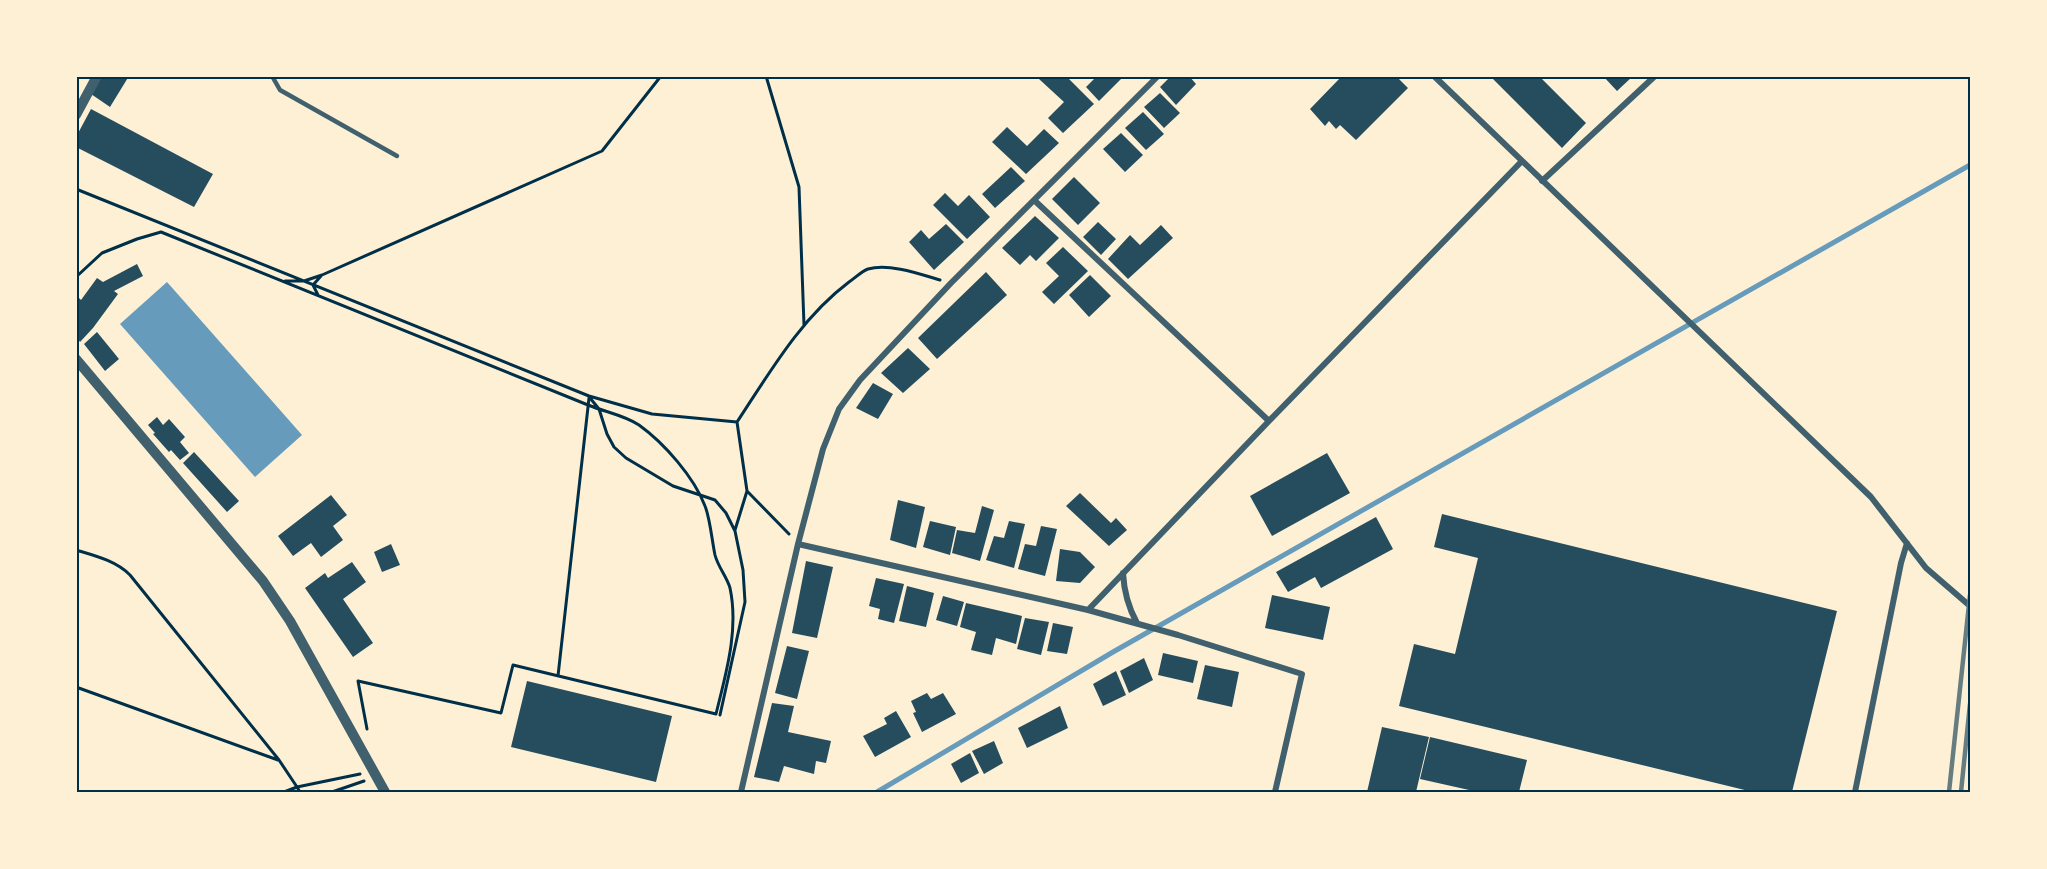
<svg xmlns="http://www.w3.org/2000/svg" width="2047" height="869" viewBox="0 0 2047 869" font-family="Ubuntu,sans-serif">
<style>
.water{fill:#669bbc}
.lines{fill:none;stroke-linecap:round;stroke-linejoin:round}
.stream{stroke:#669bbc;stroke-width:5}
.building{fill:#264d5e}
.path{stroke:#003049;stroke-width:3}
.service{stroke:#3f606c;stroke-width:4.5}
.minor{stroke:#3f606c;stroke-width:6}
.tertiary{stroke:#3f606c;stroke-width:10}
.rail{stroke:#657d81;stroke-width:4.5}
.neatline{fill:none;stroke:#003049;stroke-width:2}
</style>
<rect width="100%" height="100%" fill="#fdf0d5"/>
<path class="water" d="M167 282 302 435 255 477 120 324Z"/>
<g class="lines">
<path class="stream" d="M877 792 1113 652 1970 165"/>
</g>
<path class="building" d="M102 76H129L110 107 91 94Z
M1041 76H1066L1094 104 1063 133 1048 118 1064 102 1039 79Z
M1097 76H1124L1099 101 1086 87Z
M1171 76H1189L1196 84 1176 105 1160 87Z
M1342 76H1396L1408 88 1356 140 1340 125 1336 129 1329 121 1325 126 1310 109Z
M1490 76H1539L1586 123 1562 148Z
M1603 76H1633L1617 91Z
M1160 93 1180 113 1164 128 1144 107Z
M91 109 213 174 194 207 76 147V137Z
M1143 112 1164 134 1146 150 1125 128Z
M1007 127 1027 146 1044 129 1059 143 1026 174 992 142Z
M1121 133 1143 155 1125 172 1103 149Z
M1011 167 1025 181 995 208 982 194Z
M1074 177 1100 203 1078 225 1052 199Z
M945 193 958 206 969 195 990 217 967 239 933 205Z
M1035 216 1059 238 1036 261 1030 255 1020 265 1002 248Z
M1098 222 1116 239 1101 255 1083 237Z
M946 224 964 242 934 270 909 242 921 230 929 239Z
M1161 225 1173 238 1128 279 1108 259 1130 235 1140 245Z
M1063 247 1088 271 1054 304 1042 292 1059 276 1046 263Z
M137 264 143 276 114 291 118 294 93 328 80 342 76 336V301L79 298 81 300 97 278 103 282Z
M986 272 1007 295 937 359 918 338Z
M1090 275 1111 296 1089 317 1069 295Z
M97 332 119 359 105 371 84 344Z
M908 348 930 369 903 393 881 373Z
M873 383 893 394 878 419 856 408Z
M157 417 163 425 169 419 185 437 180 442 189 453 180 460 171 450 169 452 153 434 155 433 148 425Z
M194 452 239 501 227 512 183 463Z
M1327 453 1350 493 1272 536 1250 496Z
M1080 493 1111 523 1116 518 1127 530 1109 546 1066 506Z
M331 495 347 515 333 526 343 540 321 557 311 543 293 556 278 536Z
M898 500 925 507 916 548 890 540Z
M982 506 994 510 980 561 952 553 957 530 975 533Z
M1442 514 1837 611 1792 792H1753L1399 706 1414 644 1455 654 1478 558 1434 547Z
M1376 517 1393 549 1321 588 1315 577 1288 592 1276 572Z
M930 521 956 527 950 555 923 547Z
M1009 521 1025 524 1014 568 986 560 994 536 1004 538Z
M1041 526 1057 529 1045 576 1018 569 1025 544 1036 546Z
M391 544 400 565 382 572 374 552Z
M1060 549 1080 552 1095 567 1080 583 1056 581Z
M806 561 833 567 817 638 792 633Z
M352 562 366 582 343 599 373 643 353 657 305 588 325 573 328 578Z
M876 578 904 584 894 623 878 619 880 609 869 606Z
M907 586 934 593 926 627 899 621Z
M1272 595 1330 607 1323 640 1265 628Z
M943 596 964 602 957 626 936 620Z
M966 603 1022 616 1016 644 996 638 992 655 971 650 976 632 960 627Z
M1025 618 1049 622 1041 655 1017 649Z
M1053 623 1073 627 1067 654 1047 651Z
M787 646 809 651 797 699 775 693Z
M1163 653 1198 661 1193 683 1158 675Z
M1144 658 1153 680 1129 693 1120 671Z
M1205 665 1239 672 1232 707 1197 699Z
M1116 671 1126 695 1103 706 1093 684Z
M527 681 672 716 656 782 511 747Z
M927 693 931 699 943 693 956 714 922 732 913 713 916 712 911 701Z
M772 703 794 706 788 732 831 741 826 763 816 761 814 774 784 766 779 782 754 777Z
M1060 706 1068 728 1027 748 1018 728Z
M896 711 911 737 875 757 863 736 887 724 884 718Z
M1382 727 1429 737 1416 792H1367Z
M1430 737 1527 760 1519 792H1478L1420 779Z
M994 741 1003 763 984 774 972 751Z
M970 753 979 773 961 783 951 764Z"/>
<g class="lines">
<path class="path" d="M766 76 799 187 804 325
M76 189 589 396 652 414 737 422
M76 277 102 253 137 239 161 232 588 405C605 412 624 415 639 425 664 443 694 477 705 506 710 518 712 541 715 555 718 567 727 577 730 588 739 630 726 673 716 714L513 665 501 713 358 681 367 729
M285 281H304L322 275 602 151 661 76
M318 295 313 285 321 276
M590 398 599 409 607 434 614 447 626 458 673 486 715 500 726 513 735 531 743 570 745 602 720 715
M735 530 747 491
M789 534 747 491 737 422C770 372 801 318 849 282 855 278 862 271 868 269 889 263 920 274 940 280
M76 550C96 556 116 561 130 575L279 760 297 787 360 774
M558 676 589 398
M76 687 278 760
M284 792 297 787 300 792
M332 792 364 781"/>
<path class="service" d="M272 76 280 90 397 156"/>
<path class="minor" d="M1434 76 1871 497 1926 568 1970 606
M1542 181 1655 76
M1034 200 1269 421
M798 544 1088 610 1178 635 1302 674 1275 792
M1123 573C1124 592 1128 607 1137 623
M1088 610 1269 421 1521 162
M741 792 798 544 823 449 839 409 860 380 951 283 1158 76
M1855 792 1901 563 1907 543"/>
<path class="tertiary" d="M76 115 97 76
M76 359 263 581 290 621 385 792"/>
<path class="rail" d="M1949 792 1970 595
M1961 792 1970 704"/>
</g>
<rect width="2047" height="869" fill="none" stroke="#fdf0d5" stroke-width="156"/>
<rect x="78" y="78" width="1891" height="713" class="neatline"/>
</svg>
